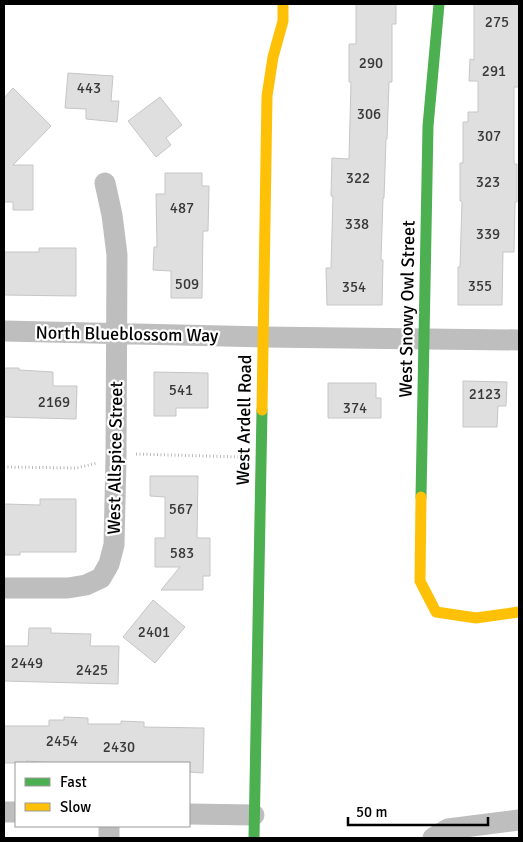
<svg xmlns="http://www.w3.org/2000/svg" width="523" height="842" viewBox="0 0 523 842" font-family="Signika,sans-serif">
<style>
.building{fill:#dfdfdf;stroke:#c6c6c6}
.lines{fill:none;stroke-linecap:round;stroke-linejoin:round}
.path{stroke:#b9b9b9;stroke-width:3;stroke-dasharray:1 2.5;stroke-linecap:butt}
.street{stroke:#bebebe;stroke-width:21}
.fast{stroke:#4caf50;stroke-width:11}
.slow{stroke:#ffc107;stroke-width:11}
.labels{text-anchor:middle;stroke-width:4.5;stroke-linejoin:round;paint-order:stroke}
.number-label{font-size:15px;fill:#383838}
.street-label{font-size:18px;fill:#000;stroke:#fff}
</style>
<rect width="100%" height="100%" fill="#fff"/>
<path class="building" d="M356 4H396V24H392V82H389L387 139H386L384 198H383L381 260H383L382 305H327L326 268H331L333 196H331L332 158 349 159 351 82H349V44H356Z
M474 4H519V87H514V164H517V202H515L514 252H503L502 305H458V267H460L462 201H460V163H463V122H468V112H478V81H469L470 59 474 60Z
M68 73 113 76 111 101H119L117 122 86 119V109L65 108Z
M13 88 51 126 13 165H33V210H13V202H4V98Z
M160 97 182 125 166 138 171 145 156 157 128 121Z
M165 173H202V186H209L208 231H203L202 298H171V271L153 270 154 247H157L156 194H165Z
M39 248H76V296L4 295V252H39Z
M4 368H19V370L53 372V386H77L76 419 4 417Z
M154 372 208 373V408H176V416H154Z
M463 381 507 382 506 406H498L497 427H463Z
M328 383H376V398H381V418H328Z
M150 476H198L197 538H210V576H203V590H161L180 567H155V538H165V497L150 496Z
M40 499H76V552H20V555H5V551H4V504L40 505Z
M153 600 185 627 155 663 123 637Z
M29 628H51V633L91 634 90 646H119L118 684 4 681V646H28Z
M64 717 88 718V724H121V721L144 722V727L204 728 203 773 189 772V763H59L26 761V763H4V726H49V720H64Z"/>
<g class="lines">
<path class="path" d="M136 454 240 457
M4 467 77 468 97 463"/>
<path class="street" d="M4 331 263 337 519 340
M4 588H68L86 585 101 578 109 564 114 545 116 457 117 255 112 215 105 183
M4 812H16
M189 814 254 815
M109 838V826
M433 838 448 829 519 820"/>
<path class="fast" d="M421 497 428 126 439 4
M254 838 262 410"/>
<path class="slow" d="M262 410 267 96 273 57 283 21V4
M421 497 420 581 436 612 476 618 519 612"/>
</g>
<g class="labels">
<g class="number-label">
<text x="497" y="27">275</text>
<text x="371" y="68">290</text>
<text x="494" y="76">291</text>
<text x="89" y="93">443</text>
<text x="369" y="119">306</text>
<text x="489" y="141">307</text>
<text x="358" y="183">322</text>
<text x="488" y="187">323</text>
<text x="182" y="213">487</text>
<text x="357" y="229">338</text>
<text x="488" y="239">339</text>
<text x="187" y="289">509</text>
<text x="480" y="291">355</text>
<text x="354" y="292">354</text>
<text x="181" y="395">541</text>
<text x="485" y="399">2123</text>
<text x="54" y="407">2169</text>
<text x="355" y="413">374</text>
<text x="181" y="514">567</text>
<text x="182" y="558">583</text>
<text x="154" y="637">2401</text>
<text x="27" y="668">2449</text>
<text x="92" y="675">2425</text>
<text x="62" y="746">2454</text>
<text x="119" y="752">2430</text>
</g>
<g class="street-label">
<text transform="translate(407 309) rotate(-89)" y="6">West Snowy Owl Street</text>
<text transform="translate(127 334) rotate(1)" y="6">North Blueblossom Way</text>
<text transform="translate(244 420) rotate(-89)" y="6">West Ardell Road</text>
<text transform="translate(115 458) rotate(-89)" y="6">West Allspice Street</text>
</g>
</g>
<rect width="523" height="842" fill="none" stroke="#000000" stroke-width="10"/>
<rect x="15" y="762" width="175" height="65" fill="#ffffff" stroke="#999999"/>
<rect x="25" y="778" width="25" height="8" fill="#4caf50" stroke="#999999"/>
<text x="60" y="787" font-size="15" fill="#000000">Fast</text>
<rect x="25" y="803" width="25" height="8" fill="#ffc107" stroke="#999999"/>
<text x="60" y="812" font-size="15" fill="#000000">Slow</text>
<path d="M348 817v8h140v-8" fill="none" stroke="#000000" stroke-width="2.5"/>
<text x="356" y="817" font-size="15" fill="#000000" stroke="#ffffff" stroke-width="4" paint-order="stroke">50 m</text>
</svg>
